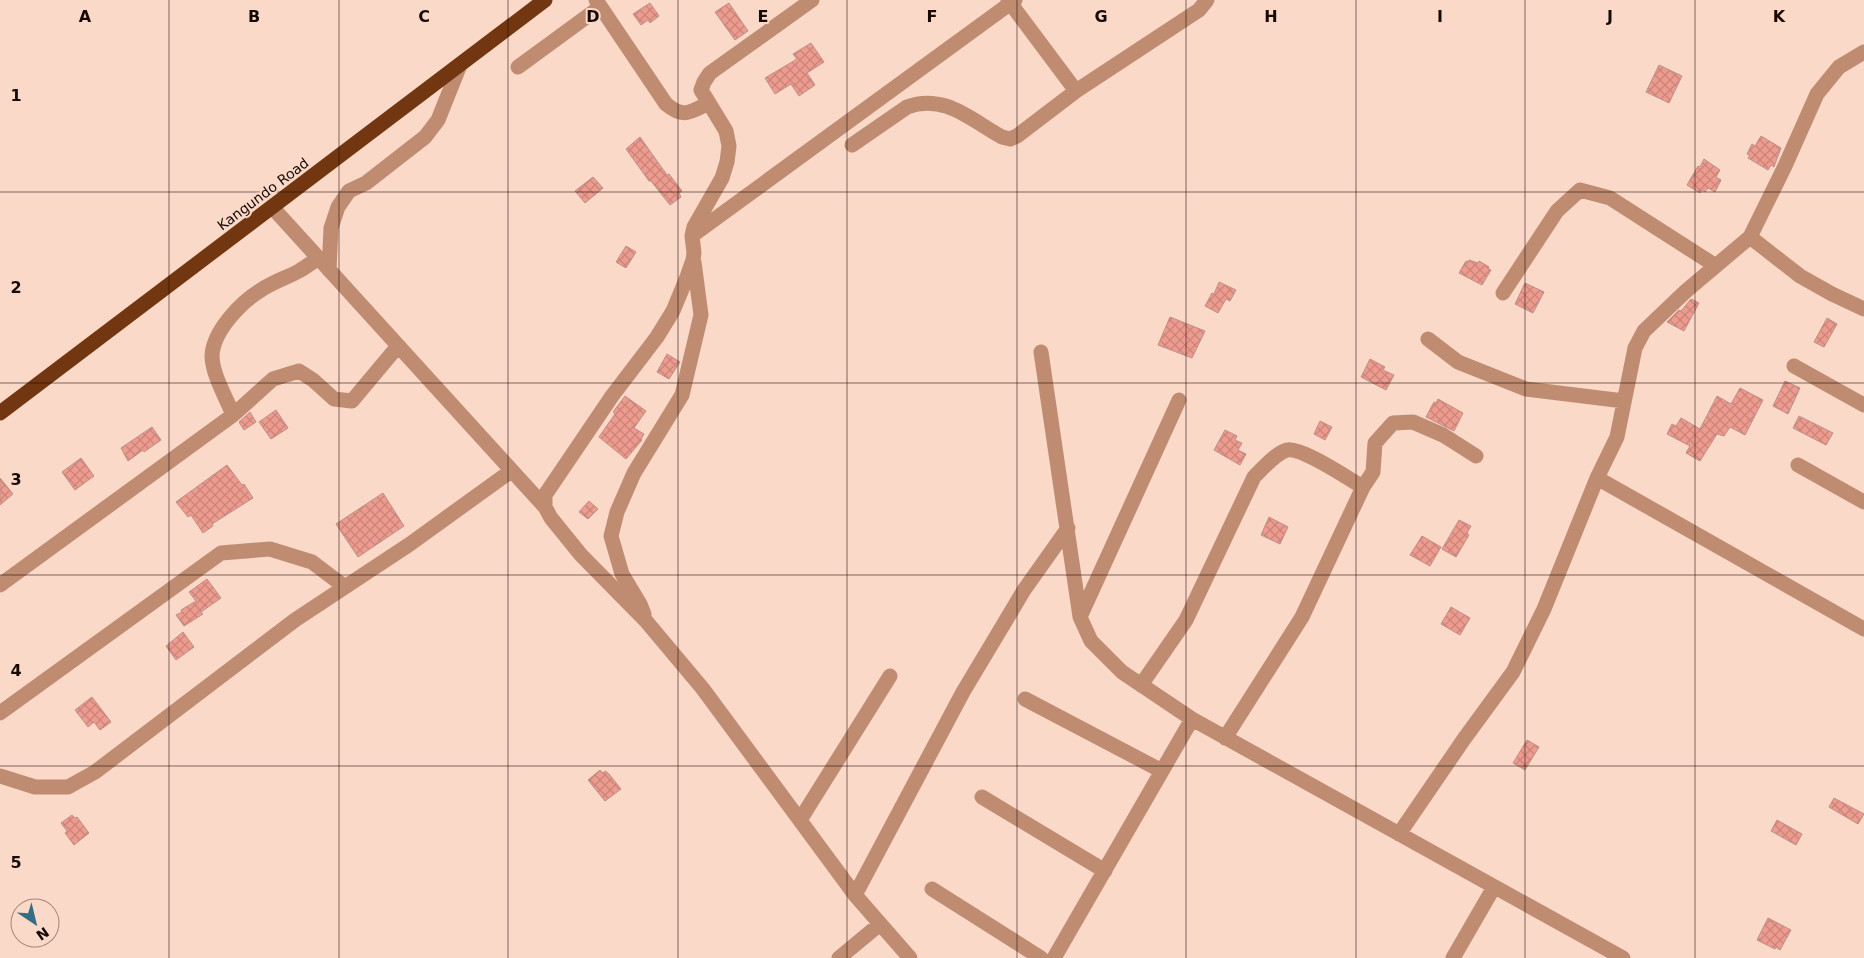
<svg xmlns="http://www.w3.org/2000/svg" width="1864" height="958" viewBox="0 0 1864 958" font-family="'DejaVu Sans',sans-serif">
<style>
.building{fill:url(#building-cross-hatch);stroke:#bc9089}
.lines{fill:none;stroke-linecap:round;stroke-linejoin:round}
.minor{stroke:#bf8c72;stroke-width:15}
.highway{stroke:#723611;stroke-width:15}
.grid{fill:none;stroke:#170a04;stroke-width:1;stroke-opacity:0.55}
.labels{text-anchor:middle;stroke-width:4;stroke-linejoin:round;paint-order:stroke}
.street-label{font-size:14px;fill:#170a04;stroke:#fbd9c8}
.grid-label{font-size:16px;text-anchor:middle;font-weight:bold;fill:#170a04;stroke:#fbd9c8;stroke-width:4;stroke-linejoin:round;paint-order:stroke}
</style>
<defs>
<pattern id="building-cross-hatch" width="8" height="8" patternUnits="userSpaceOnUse" patternTransform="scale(1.25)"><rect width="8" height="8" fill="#ee9b8f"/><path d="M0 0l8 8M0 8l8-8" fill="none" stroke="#cb847a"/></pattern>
</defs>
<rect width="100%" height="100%" fill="#fbd9c8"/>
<path class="building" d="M650 3 659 16 650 23 648 20 641 25 633 14Z
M729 3 748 31 735 40 715 12Z
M811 43 824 62 807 73 815 85 799 96 791 84 775 94 765 78 797 59 793 54Z
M1659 65 1682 76 1669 103 1646 92Z
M1761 136 1781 148 1775 164 1774 167 1771 165 1768 170 1748 158 1750 155 1747 154 1752 144 1755 146Z
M640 137 667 175 669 174 682 191 679 193 681 197 670 205 651 181H649L626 149Z
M1704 159 1720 170 1716 177 1721 180 1715 192 1708 188 1705 192 1702 190 1700 193 1687 185 1698 166 1700 167Z
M593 177 603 188 585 203 575 191Z
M626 246 636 252 626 268 616 262Z
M1469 260 1478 263 1479 261 1489 267 1488 269 1491 270 1482 285 1459 273 1466 261 1468 262Z
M1219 282 1236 290 1230 301 1226 299 1218 313 1205 306 1212 293 1214 294Z
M1525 283 1544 292 1533 313 1515 304Z
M1691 299 1699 303 1684 331 1667 322 1679 310 1681 311Z
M1170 317 1205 331 1192 358 1158 345Z
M1827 318 1837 324 1824 347 1814 342Z
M667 354 680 362 669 379 657 372Z
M1370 359 1385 367 1383 370 1394 375 1386 390 1361 377Z
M1785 381 1800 388 1788 414 1773 406Z
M1740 388 1763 400 1745 435 1730 427 1724 436 1717 434 1700 461 1686 453 1690 446 1667 434 1672 424 1676 426 1681 418 1700 429 1717 396 1731 404Z
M625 396 646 411 634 428 644 434 641 439 642 440 626 459 599 437 615 414 613 412Z
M1438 399 1463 413 1454 431 1426 417 1434 402 1436 403Z
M276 410 288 428 271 439 259 422Z
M250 412 256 422 244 430 239 422Z
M1799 416 1833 433 1826 445 1793 428Z
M1320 421 1332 427 1325 440 1314 434Z
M152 427 161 440 144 452 143 450 128 461 121 448Z
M1225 430 1237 436 1235 440 1242 443 1238 450 1246 454 1240 465 1214 450Z
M81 458 94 476 75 490 62 472Z
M227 465 242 485 244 484 253 498 212 524 213 526 203 533 191 515 188 517 176 502Z
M0 478 13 494 0 505Z
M383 493 404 526 358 557 336 524Z
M589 501 598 509 588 519 579 512Z
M1269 517 1288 527 1280 544 1261 535Z
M1459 520 1471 526 1467 533 1469 535 1456 557 1442 549Z
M1422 536 1441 547 1430 566 1410 555Z
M207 579 221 598 201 612 203 614 184 626 176 615 182 612 181 610 196 601 189 592Z
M1451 607 1470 618 1460 635 1441 624Z
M183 632 194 647 176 660 166 646Z
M92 697 111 722 100 730 94 722 88 727 75 710Z
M1527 740 1539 747 1525 770 1513 763Z
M600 770 603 773 605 771 609 774 621 789 605 801 588 780Z
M1834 798 1864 814 1858 824 1829 807Z
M72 815 75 818 77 817 89 833 74 845 65 833 67 831 61 823Z
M1777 820 1802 834 1796 845 1771 831Z
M1768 918 1791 930 1780 950 1776 947 1775 949 1757 940Z"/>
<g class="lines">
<path class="minor" d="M596 0 666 104C684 119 690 112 709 103
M812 0 710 73 704 82 701 90 726 131 729 146 727 162 722 178 694 227 692 236 694 253 693 260 687 277 673 311 657 337 612 396 545 495V507L551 518 581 555 646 621 703 689 855 895 910 958
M1008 0 1076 91
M518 67 600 7
M852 145 907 107C944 93 971 120 1002 137L1010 139 1017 136 1076 91 1199 10 1207 0
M272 207 545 507
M693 235 1015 0
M1750 237 1800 276 1832 294 1864 309
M329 270 331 228 338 207 349 191 366 183 425 137 438 120 460 65
M1503 293 1557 211 1580 190 1610 198 1716 266
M1428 339 1458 362 1526 389 1624 401
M1041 352 1080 617 1091 641 1122 672 1192 719 1623 958
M1794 366 1864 405
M233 415C226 397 213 376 212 357 212 332 241 302 261 290 273 282 286 278 299 271 306 267 312 262 319 258
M1798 465 1864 502
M1597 478 1864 629
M0 585 233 415 273 379 299 371 313 380 334 399 352 401 398 346
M644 614 640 604 622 574 611 536 617 512 634 473 682 395 701 315 694 262
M1080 617 1179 400
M1141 685 1186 620 1254 477C1262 469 1276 453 1287 450 1302 447 1349 479 1363 487
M1025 699 1162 771
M0 713 221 553 270 549 312 562 345 587
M1225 738 1302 617 1363 487 1373 472 1375 443 1393 423 1413 422 1443 435 1476 456
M0 776 35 787H68L95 772 295 620 410 544 511 471
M982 797 1105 871
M800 820 890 676
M1399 834 1464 739 1513 672 1544 609 1597 478 1617 437 1635 348 1644 331 1686 291 1750 237 1785 166 1817 94 1839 67 1864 52
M932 889 1041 958
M855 895 963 692 1024 590 1068 528
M839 958 880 924
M1054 958 1192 719
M1453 958 1494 887"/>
<path class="highway" d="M0 413 545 0"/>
</g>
<path class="grid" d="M169 0V958M339 0V958M508 0V958M678 0V958M847 0V958M1017 0V958M1186 0V958M1356 0V958M1525 0V958M1695 0V958M0 192H1864M0 383H1864M0 575H1864M0 766H1864"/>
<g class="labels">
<g class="street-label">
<text transform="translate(263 194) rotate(-37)" y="5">Kangundo Road</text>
</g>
</g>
<g class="grid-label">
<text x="85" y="22">A</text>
<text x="254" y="22">B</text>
<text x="424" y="22">C</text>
<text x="593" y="22">D</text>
<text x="763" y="22">E</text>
<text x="932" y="22">F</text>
<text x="1101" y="22">G</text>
<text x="1271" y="22">H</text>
<text x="1440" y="22">I</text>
<text x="1610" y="22">J</text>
<text x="1779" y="22">K</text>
<text x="16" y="101">1</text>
<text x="16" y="293">2</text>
<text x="16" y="485">3</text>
<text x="16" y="676">4</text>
<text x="16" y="868">5</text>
</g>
<g transform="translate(35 923) rotate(145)"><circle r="24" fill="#fbd9c8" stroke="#a0867a"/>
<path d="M0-4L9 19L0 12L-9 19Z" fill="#336d86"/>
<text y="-8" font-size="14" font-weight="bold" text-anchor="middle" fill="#170a04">N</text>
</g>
</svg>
